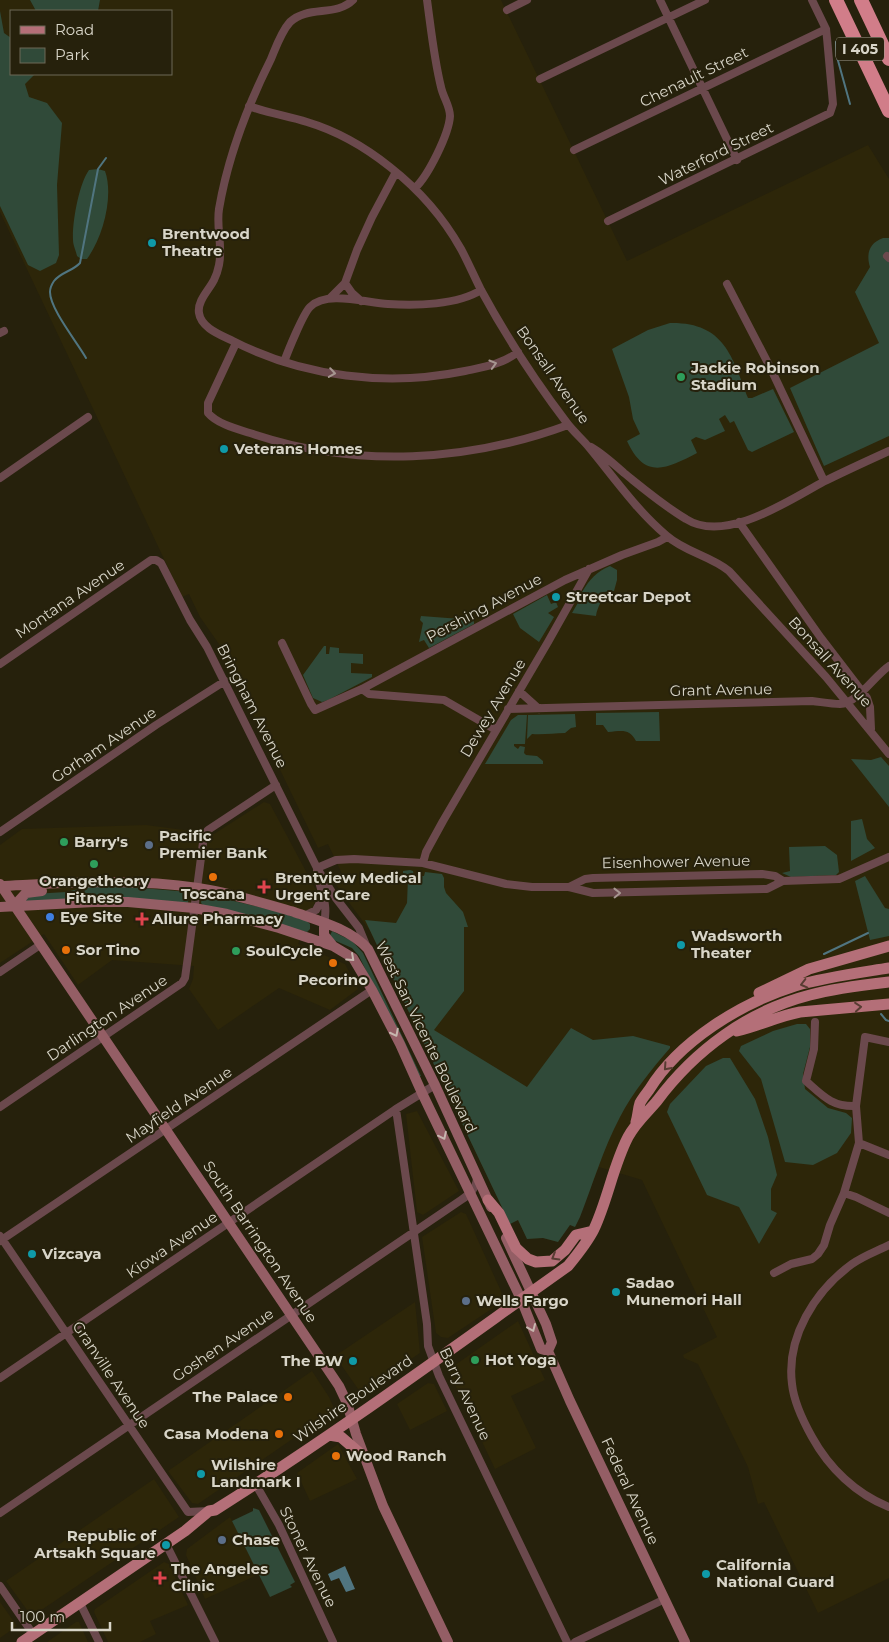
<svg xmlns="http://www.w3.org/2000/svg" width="889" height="1642" viewBox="0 0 889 1642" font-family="Montserrat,sans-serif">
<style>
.built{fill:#2d2609}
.green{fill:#304a39}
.water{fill:#507580}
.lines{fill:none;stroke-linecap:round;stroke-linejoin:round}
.stream{stroke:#507580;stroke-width:2}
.street{stroke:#6b494d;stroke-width:8}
.secondary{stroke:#945e65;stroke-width:10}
.primary{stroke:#b46f78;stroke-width:11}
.highway{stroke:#d17d89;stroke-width:14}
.oneway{stroke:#a79691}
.oneway2{stroke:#c7b7af}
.oneway3{stroke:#583c32}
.culture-dot{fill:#0f9aa8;stroke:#26210c;stroke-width:2}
.leisure-dot{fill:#2e9e5b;stroke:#26210c;stroke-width:2}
.service-dot{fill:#5c6f8a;stroke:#26210c;stroke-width:2}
.food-dot{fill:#e8710a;stroke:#26210c;stroke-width:2}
.health-dot{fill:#e0444e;stroke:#26210c;stroke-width:2}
.shop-dot{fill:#3f7fe0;stroke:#26210c;stroke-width:2}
.labels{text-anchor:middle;stroke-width:4;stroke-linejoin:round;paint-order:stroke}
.shield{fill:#26210c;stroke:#a39f90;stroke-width:1}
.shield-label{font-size:14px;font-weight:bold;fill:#d8d5c8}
.street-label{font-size:15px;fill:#d8d5c8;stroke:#26210c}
.poi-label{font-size:15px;font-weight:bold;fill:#d8d5c8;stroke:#26210c;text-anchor:start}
</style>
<rect width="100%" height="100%" fill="#26210c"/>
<path class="built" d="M0 0H30L36 11H11V74H171V11H98L100 0H501L627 261 868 145 889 179V1578L818 1613 764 1502 758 1504 748 1467 698 1364 684 1358 683 1355 717 1337 642 1180 599 1167 575 1227 570 1224 558 1242 543 1238 527 1239 518 1220 510 1224 370 931 334 882 343 876 328 844 318 848 219 644 200 617 189 594 182 597 0 212Z
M264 802 270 804 318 894 298 944 345 964 358 989 330 1010 279 988 218 1030 189 989 193 979 194 966 112 960 78 985 44 934 0 963V845L22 829 146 825 214 834Z
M417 1111 459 1191 423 1215 417 1212 406 1114Z
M461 1212 466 1214 505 1300 448 1338 441 1337 436 1333 422 1237Z
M415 1302 420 1353 365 1390 358 1389 335 1356Z
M518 1321 545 1380 511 1396 536 1448 495 1469 448 1370Z
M312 1371 329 1397 333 1406V1411L198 1504 192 1503 168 1471Z
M428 1383 434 1384 447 1411 410 1430 397 1404Z
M338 1444 357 1479 310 1501 297 1473Z
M154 1479 179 1517 34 1615 30 1614 6 1581Z
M230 1517 259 1574 205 1599 186 1555 187 1549Z
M164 1562 169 1564 188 1605 150 1621 156 1634 140 1642H108L94 1612 95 1609Z
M0 1602 17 1626 0 1638Z
M76 1622H79L88 1642H47Z"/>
<path class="green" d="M30 0H100L98 11H36Z
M0 11 4 33 11 38V74H35L25 84 29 97 47 103 62 123 57 185 59 255 56 263 40 271 28 265 0 206Z
M98 169 105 171C114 196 103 237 87 259H81L77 256C76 251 73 245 73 240 72 222 79 184 89 170Z
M883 238H889V436L824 466 790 388 879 343 855 292 870 267C866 254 869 243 883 238Z
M670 323C724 322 732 356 748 398H752L773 389 794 432 752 452 748 450 734 421 730 423 725 415 719 419 725 431 705 440 696 437 691 440 697 453C666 469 645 480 627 441L640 434 633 419 629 397 612 349 648 330Z
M610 566 617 570V580L614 591 603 592C603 601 597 607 596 616L572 613 583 594 582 592C590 579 596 572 610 566Z
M547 595 551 604 556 602 558 607 548 613 554 617 539 642 520 628 513 614Z
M421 616 474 620V624L429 648 424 640 419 642 423 623 420 620Z
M324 646H326V654H329L330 647 339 648V653L363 654V664L351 663V673L372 674V677L328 700 322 702 313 698 303 675Z
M659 712 660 741H636C629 728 622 731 608 732L603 725H596V713Z
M575 714 576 727 571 728 565 733C554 733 543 735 532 734L527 739 528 715Z
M518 715H527L525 744H514V746L518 749 520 746 525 747 524 753 526 755 537 756 543 761V764H485L511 720Z
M881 757 889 766V807L851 759 871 760Z
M862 819 867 839 875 848 851 861V821Z
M825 846 837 855 839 872 836 875 791 877 782 873 790 871 789 847Z
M410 870 413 871 414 876H424L425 872 442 874 444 878V887L446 893 463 912 468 927H464V991L434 1030 527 1087 571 1028 593 1040 633 1036 670 1046V1048C651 1070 633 1092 620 1117 603 1149 593 1184 580 1217L575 1227 570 1225 558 1242 543 1238 527 1239 518 1220 510 1224 365 920 396 923 407 903 408 878 403 875V871Z
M865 876 885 908 889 909V936L870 940 855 881Z
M118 886 189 892 188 903 127 898 24 902 21 900 33 894 66 892 87 887Z
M204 894 272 910 307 921 310 924V929L307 932 203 905 201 903 202 896Z
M332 931 352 941 363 953 421 1076 418 1077 359 956 352 948 329 938Z
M797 1024H806L810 1029V1047L803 1074 805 1089 828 1108 846 1113 852 1118 851 1133 837 1153 813 1165 785 1162 761 1079 739 1051 741 1046 773 1031Z
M723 1058H730L755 1099 768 1137 777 1175 771 1189V1210L777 1213 759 1244 739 1207 707 1195 667 1112 670 1104 706 1066Z
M253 1508 259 1510 295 1582 290 1585 292 1587 270 1597 232 1521 253 1511Z"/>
<path class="water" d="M345 1566 355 1589 346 1592 339 1578 331 1581 328 1574Z"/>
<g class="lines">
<path class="stream" d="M836 42 837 57 850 104
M86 358C77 342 50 309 50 292 50 288 52 284 54 281 61 272 73 271 80 263L98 169 106 158
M824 954 868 933
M881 1014 886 1020 889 1021"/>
<path class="street" d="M353 0C336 17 308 5 290 22 281 32 276 47 271 59 247 107 228 156 219 209 216 228 223 246 219 265 218 270 216 276 214 280 209 290 197 301 199 313 201 328 221 335 233 341 303 377 387 387 465 371 483 367 503 364 518 352
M660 0 737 160
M507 10 527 0
M540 79 705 0
M249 106C267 113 288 116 307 122 337 131 365 147 390 167 418 189 443 217 461 249 468 262 474 276 481 290 506 336 535 381 567 423 573 431 581 438 587 445 613 476 636 510 667 536 685 552 711 556 729 571L826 677 889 754
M574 150 826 29
M415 188C428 176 449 134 450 116 450 106 443 97 441 87 434 59 431 29 427 0
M608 221 830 113 833 104 827 38 826 29 812 0
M887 256 889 258
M345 283 352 293 361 301
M727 284 770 367 824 481
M330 298 345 283 357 250 372 217 396 172
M0 333 4 331
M236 343 208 403V413C218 425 241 430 256 435 357 468 468 462 568 425
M284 362C288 351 303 314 310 307 327 290 366 303 388 304 415 306 458 305 481 290
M591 447C603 454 614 464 624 473 644 489 664 506 686 519 725 544 788 501 823 482 845 471 867 461 889 451
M0 478 88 417
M739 522 821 638 867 698 870 707 871 729
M282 643 311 704 315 710 362 689 565 580 622 555 658 542 667 537
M0 664 151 560H156L161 563 190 620 207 647 317 868 335 897 359 928 366 945
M362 689 369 694 444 700 496 730
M519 691 539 709
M508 709 812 701C821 702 831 704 840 704 857 704 875 675 889 666
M0 832 156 725 225 681
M423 863 426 852 443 821 548 642 589 569
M317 868 336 860 354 859 423 863 506 884 532 887H569L593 893 767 889 783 881 839 879 889 857
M317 870C319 891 329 901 324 923
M569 887 585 879 593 878 762 874 775 876 783 881
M304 916 316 910 323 897
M0 972 40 945
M815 1022 814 1049 806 1081C823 1096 832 1107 856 1106
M889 1042 865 1037 856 1106 859 1143 889 1155
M0 1107 182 983 185 978 189 949 204 835 208 830 276 785
M396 1109 427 1324 428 1346 439 1376 567 1642
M844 1193 859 1143
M0 1236 188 1512 209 1511
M0 1241 372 990
M889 1245C877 1251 863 1256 852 1264 815 1291 786 1337 792 1384 794 1403 803 1421 812 1437 829 1468 856 1494 889 1507
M774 1273 791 1264 812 1259 818 1254 824 1245 830 1225 844 1193 856 1197 889 1213
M0 1378 396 1109 435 1085
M256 1485 279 1525 333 1642
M0 1513 461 1200C470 1194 476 1189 477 1178
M166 1544 215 1642
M0 1586 33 1634
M80 1603 99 1642
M575 1642 665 1599"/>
<path class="secondary" d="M0 884 339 1386 347 1403 356 1434 383 1506 448 1642
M0 886C66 883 133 878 198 888 231 893 263 903 294 912 320 921 350 929 368 949L435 1085 491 1207
M14 906 26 893 42 891
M0 907 94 902H128L194 908 227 914 279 928 333 946 353 958 372 990 400 1044 422 1093 521 1299 541 1349 548 1351 570 1401 685 1642
M324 923V935L333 946
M506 1238 546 1324 552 1342 548 1351"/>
<path class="primary" d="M759 993 809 969 889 946
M737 1031C759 1026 778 1016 800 1012L889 1004
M636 1122C638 1116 638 1109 640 1103 642 1099 646 1094 649 1090 679 1041 741 1003 795 986 826 977 858 973 889 968
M488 1200 499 1213 516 1248 528 1259 536 1262 552 1261 565 1250 576 1235 593 1231
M329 1435 341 1437 363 1456
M22 1642 185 1531 209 1511 215 1510C336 1434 451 1349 568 1266 577 1255 587 1243 594 1229 608 1199 613 1166 628 1137 636 1122 647 1113 657 1101 695 1050 748 1011 810 995 836 988 863 985 889 982"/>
<path class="highway" d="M836 0 889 111
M861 0 889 59"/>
</g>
<defs><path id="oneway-chevron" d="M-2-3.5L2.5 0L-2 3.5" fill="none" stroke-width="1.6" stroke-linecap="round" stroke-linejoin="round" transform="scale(1.25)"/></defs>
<g class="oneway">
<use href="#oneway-chevron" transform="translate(493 364) rotate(-16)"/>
<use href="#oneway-chevron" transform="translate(332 373) rotate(9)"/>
<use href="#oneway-chevron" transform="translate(617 893) rotate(-1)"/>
</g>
<g class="oneway2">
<use href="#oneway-chevron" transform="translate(351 958) rotate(42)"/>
<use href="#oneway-chevron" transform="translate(395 1033) rotate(63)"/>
<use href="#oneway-chevron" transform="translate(443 1136) rotate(64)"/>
<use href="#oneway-chevron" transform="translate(532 1328) rotate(67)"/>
</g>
<g class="oneway3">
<use href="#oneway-chevron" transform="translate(804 984) rotate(166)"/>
<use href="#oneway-chevron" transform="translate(858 1007) rotate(-5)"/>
<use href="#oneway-chevron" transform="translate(667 1067) rotate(132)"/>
<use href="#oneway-chevron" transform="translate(555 1257) rotate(149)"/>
</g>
<g class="culture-dot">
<circle cx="152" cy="243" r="5"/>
<circle cx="224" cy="449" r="5"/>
<circle cx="556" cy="597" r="5"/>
<circle cx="681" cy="945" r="5"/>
<circle cx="32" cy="1254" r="5"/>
<circle cx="616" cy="1292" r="5"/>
<circle cx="353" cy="1361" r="5"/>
<circle cx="201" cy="1474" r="5"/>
<circle cx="166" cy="1545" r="5"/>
<circle cx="706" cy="1574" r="5"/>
</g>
<g class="leisure-dot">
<circle cx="681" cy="377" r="5"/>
<circle cx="64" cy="842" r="5"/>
<circle cx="94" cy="864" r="5"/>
<circle cx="236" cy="951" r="5"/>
<circle cx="475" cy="1360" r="5"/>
</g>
<g class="service-dot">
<circle cx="149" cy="845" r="5"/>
<circle cx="466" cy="1301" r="5"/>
<circle cx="222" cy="1540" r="5"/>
</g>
<g class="food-dot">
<circle cx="213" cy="877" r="5"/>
<circle cx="66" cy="950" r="5"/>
<circle cx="333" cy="963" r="5"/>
<circle cx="288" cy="1397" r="5"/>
<circle cx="279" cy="1434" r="5"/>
<circle cx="336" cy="1456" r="5"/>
</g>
<g class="health-dot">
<path d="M261.5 879.5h5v5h5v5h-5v5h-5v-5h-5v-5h5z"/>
<path d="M139.5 911.5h5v5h5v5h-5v5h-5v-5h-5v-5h5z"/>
<path d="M157.5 1570.5h5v5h5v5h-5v5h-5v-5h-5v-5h5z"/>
</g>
<circle class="shop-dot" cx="50" cy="917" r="5"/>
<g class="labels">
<rect class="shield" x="836" y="37.5" width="48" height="23" rx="4"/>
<g class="shield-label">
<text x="860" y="54">I 405</text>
</g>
<g class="street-label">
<text transform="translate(694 77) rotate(-26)" y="5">Chenault Street</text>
<text transform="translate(716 154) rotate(-26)" y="5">Waterford Street</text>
<text transform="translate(553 375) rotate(55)" y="5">Bonsall Avenue</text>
<text transform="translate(70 599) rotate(-34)" y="5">Montana Avenue</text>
<text transform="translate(484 608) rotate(-28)" y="5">Pershing Avenue</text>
<text transform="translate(830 662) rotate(48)" y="5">Bonsall Avenue</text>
<text transform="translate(721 690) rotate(-1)" y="5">Grant Avenue</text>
<text transform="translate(252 706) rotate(63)" y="5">Bringham Avenue</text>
<text transform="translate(493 708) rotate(-59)" y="5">Dewey Avenue</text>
<text transform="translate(104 745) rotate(-34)" y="5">Gorham Avenue</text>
<text transform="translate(676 862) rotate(-1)" y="5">Eisenhower Avenue</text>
<text transform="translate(107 1018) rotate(-34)" y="5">Darlington Avenue</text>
<text transform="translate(426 1037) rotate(64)" y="5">West San Vicente Boulevard</text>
<text transform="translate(179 1105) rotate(-34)" y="5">Mayfield Avenue</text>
<text transform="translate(260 1242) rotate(56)" y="5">South Barrington Avenue</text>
<text transform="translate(172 1245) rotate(-34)" y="5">Kiowa Avenue</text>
<text transform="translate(223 1345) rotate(-34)" y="5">Goshen Avenue</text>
<text transform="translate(111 1375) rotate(56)" y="5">Granville Avenue</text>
<text transform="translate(465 1394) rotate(65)" y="5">Barry Avenue</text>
<text transform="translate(353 1399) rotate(-35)" y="5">Wilshire Boulevard</text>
<text transform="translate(630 1491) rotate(65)" y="5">Federal Avenue</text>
<text transform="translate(308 1557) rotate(64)" y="5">Stoner Avenue</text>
</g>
<g class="poi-label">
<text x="162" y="239">Brentwood<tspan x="162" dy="17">Theatre</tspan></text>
<text x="691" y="373">Jackie Robinson<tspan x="691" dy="17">Stadium</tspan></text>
<text x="234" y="454">Veterans Homes</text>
<text x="566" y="602">Streetcar Depot</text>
<text x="159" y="841">Pacific<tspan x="159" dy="17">Premier Bank</tspan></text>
<text x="74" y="847">Barry's</text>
<text x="275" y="883">Brentview Medical<tspan x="275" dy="17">Urgent Care</tspan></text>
<text x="94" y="886" text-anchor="middle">Orangetheory<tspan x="94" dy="17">Fitness</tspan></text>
<text x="213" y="899" text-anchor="middle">Toscana</text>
<text x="60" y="922">Eye Site</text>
<text x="152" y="924">Allure Pharmacy</text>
<text x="691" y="941">Wadsworth<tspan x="691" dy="17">Theater</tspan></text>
<text x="76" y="955">Sor Tino</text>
<text x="246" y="956">SoulCycle</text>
<text x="333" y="985" text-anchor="middle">Pecorino</text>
<text x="42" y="1259">Vizcaya</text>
<text x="626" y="1288">Sadao<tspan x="626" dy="17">Munemori Hall</tspan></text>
<text x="476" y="1306">Wells Fargo</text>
<text x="485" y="1365">Hot Yoga</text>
<text x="343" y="1366" text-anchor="end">The BW</text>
<text x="278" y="1402" text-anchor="end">The Palace</text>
<text x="269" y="1439" text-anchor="end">Casa Modena</text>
<text x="346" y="1461">Wood Ranch</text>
<text x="211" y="1470">Wilshire<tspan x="211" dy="17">Landmark I</tspan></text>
<text x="156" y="1541" text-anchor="end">Republic of<tspan x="156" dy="17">Artsakh Square</tspan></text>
<text x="232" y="1545">Chase</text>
<text x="716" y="1570">California<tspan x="716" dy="17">National Guard</tspan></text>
<text x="171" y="1574">The Angeles<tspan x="171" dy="17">Clinic</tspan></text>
</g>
</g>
<rect x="10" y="10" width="162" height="65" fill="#26210c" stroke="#6d6957"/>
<rect x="20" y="26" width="25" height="8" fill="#b46f78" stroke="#6d6957"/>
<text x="55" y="35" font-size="15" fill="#d8d5c8">Road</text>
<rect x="20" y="48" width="25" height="15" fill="#304a39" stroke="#6d6957"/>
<text x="55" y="60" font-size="15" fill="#d8d5c8">Park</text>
<path d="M12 1622v8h98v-8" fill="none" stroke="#d8d5c8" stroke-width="2.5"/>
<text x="20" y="1622" font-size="15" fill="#d8d5c8" stroke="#26210c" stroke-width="4" paint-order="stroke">100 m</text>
</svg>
